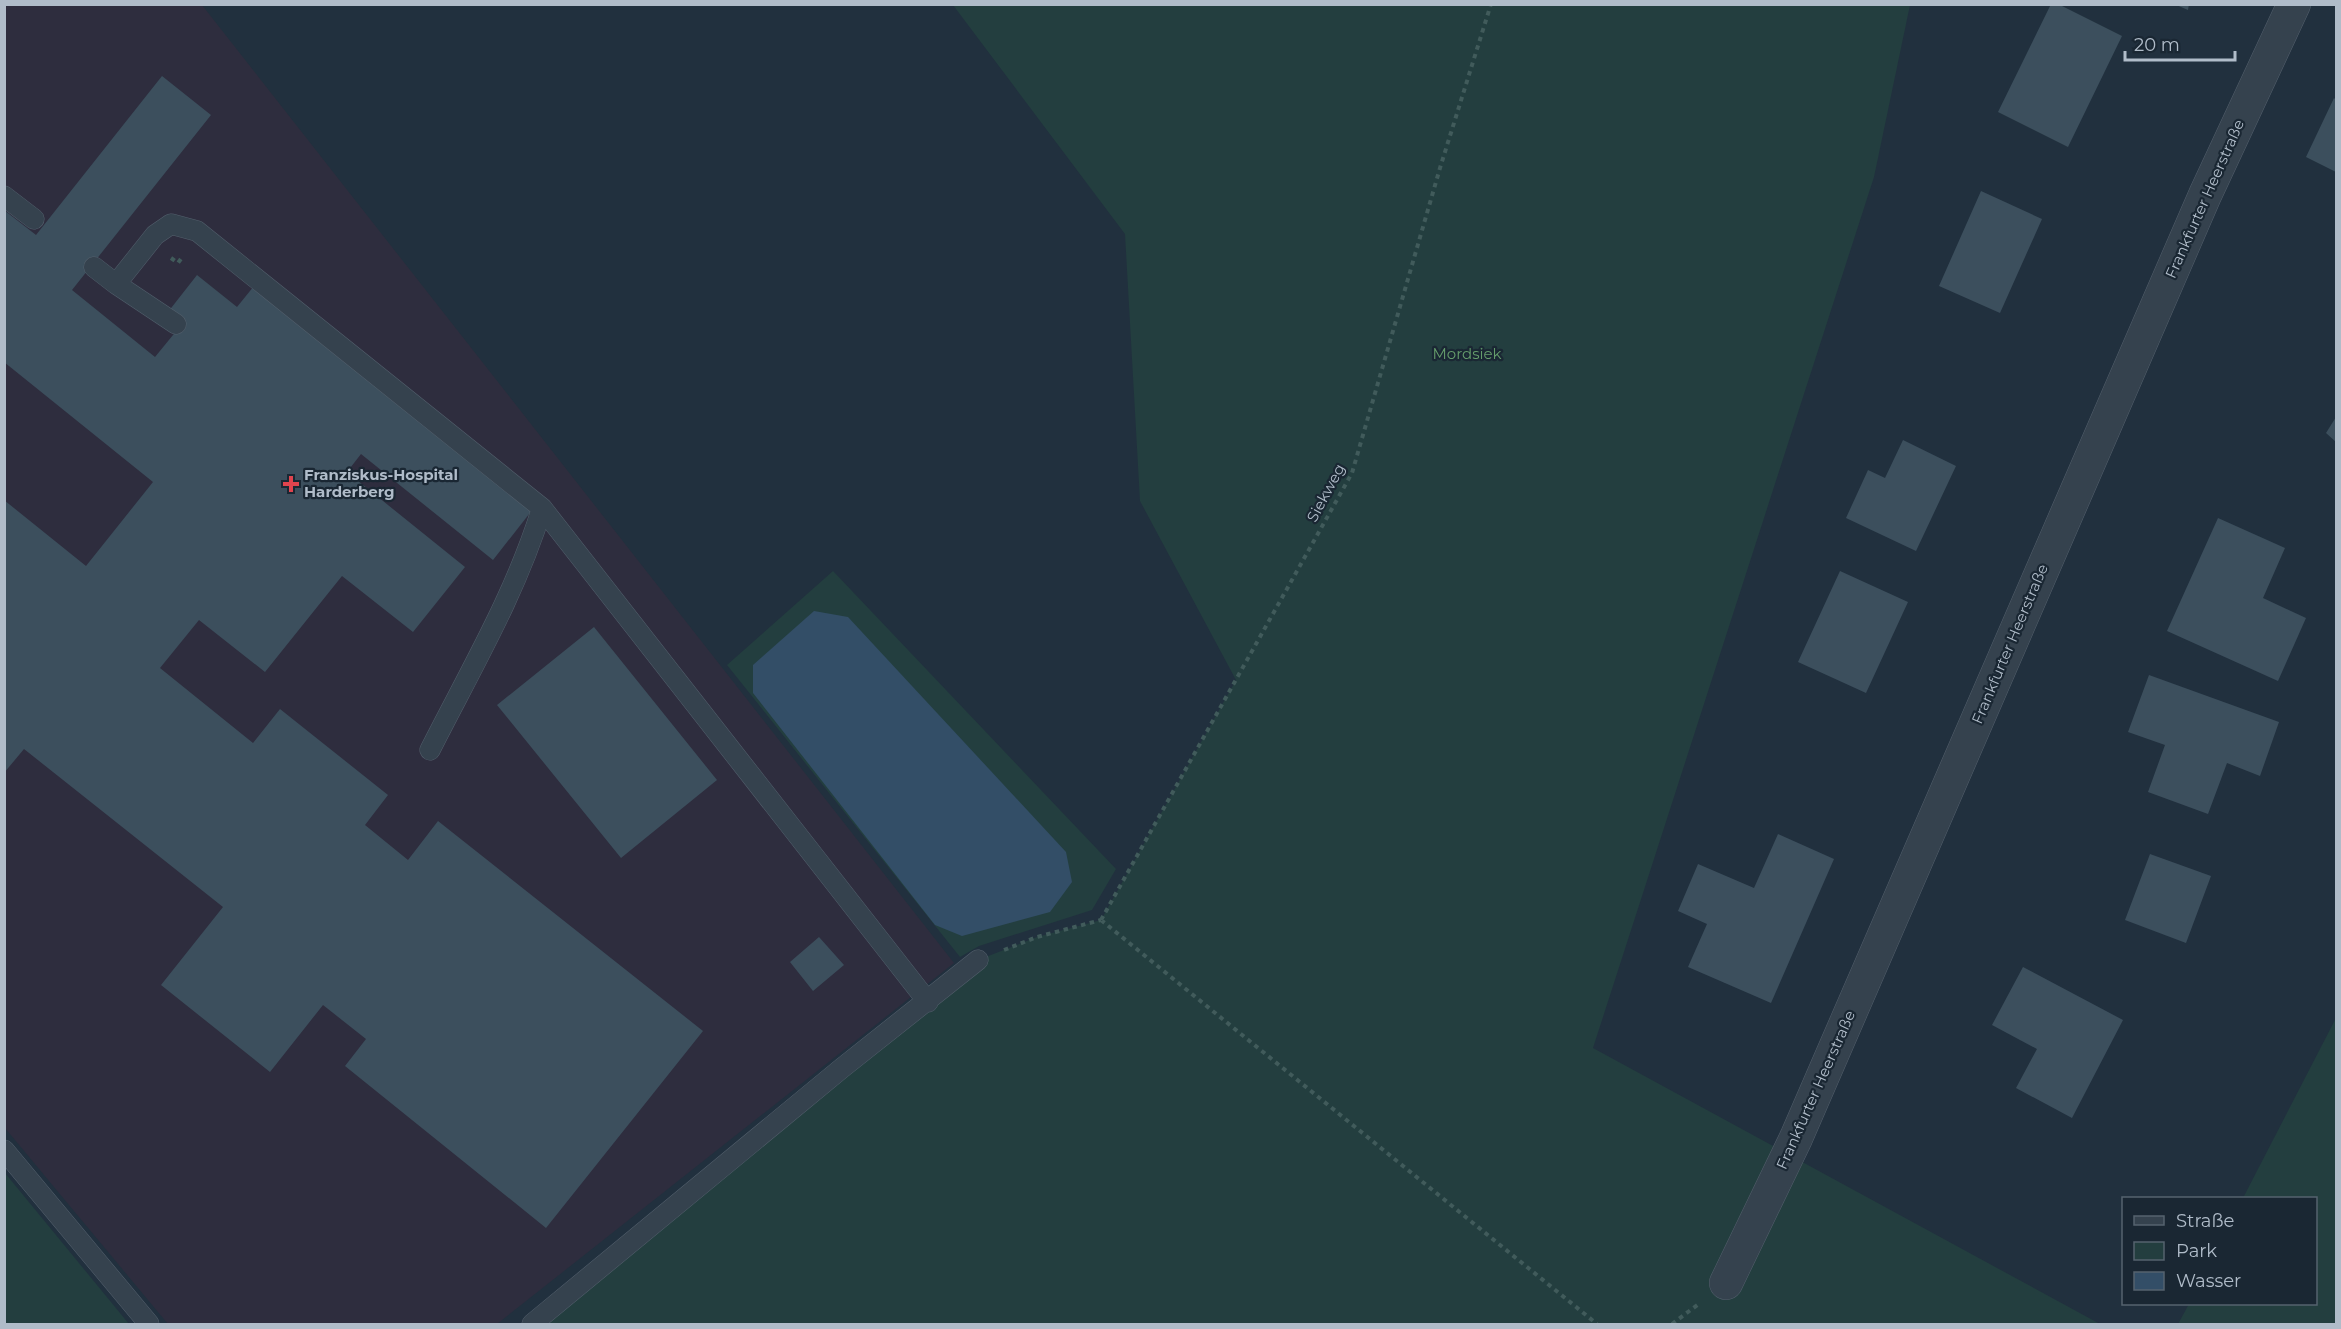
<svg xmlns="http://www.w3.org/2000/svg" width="2341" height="1329" viewBox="0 0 2341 1329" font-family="Montserrat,sans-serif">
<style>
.medical{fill:#2e2d3e}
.green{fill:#233e3f}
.water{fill:#334e67}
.building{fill:#3c4f5d}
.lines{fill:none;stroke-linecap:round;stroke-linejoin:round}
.lane-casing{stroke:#535f6c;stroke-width:21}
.street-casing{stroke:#535f6c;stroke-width:34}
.path{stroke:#415b5b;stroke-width:4;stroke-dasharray:4.5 4.5;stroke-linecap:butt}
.lane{stroke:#35424e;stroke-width:20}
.street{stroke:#35424e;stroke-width:33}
.health-dot{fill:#e0444e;stroke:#1a2733;stroke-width:2}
.labels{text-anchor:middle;stroke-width:4.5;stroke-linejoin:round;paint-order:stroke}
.street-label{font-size:15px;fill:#b0bcc9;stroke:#1a2733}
.park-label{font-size:15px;fill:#659d6c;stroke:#1a2733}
.poi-label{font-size:15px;font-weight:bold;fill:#b0bcc9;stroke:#1a2733;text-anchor:start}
</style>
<rect width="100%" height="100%" fill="#21303e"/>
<path class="medical" d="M4 5H202L954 963 497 1324H168L5 1128Z"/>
<path class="green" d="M953 5H1910L1874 177 1593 1048 2100 1324H547L842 1068 978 960 1037 937 1101 920 1236 680 1140 501 1125 234Z
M833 571 1116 869 1092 910 979 946 960 957 727 665Z
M2336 1018V1324H2178L2189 1304H2316V1198H2243Z
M4 1173H5L129 1324H5Z"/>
<path class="water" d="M814 611 848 617 1066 852 1072 882 1050 912 962 936 935 925 753 693V665Z"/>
<path class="building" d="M2051 4H2058L2122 36 2068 147 1998 112Z
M2174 4H2189L2188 10Z
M162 76 211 115 72 290 155 357 182 324 168 312 197 275 237 307 254 286 533 509 493 560 361 454 347 472 465 567 413 632 342 576 265 672 199 620 160 668 253 743 280 709 388 795 365 825 408 860 438 821 703 1031 546 1228 345 1066 366 1039 323 1005 270 1072 161 985 223 907 24 749 4 773V500L86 566 153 482 4 362V210L36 235Z
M2334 98 2336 100V172L2306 157Z
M1981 191 2042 219 2000 313 1939 286Z
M2336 417V442L2326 433Z
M1903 440 1956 466 1916 551 1846 518 1868 470 1885 478Z
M2218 518 2285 548 2263 598 2306 618 2278 681 2167 631Z
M1840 571 1908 602 1866 693 1798 662Z
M594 627 717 780 621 858 497 705Z
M2149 675 2279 722 2260 776 2227 763 2208 814 2148 792 2165 745 2128 732Z
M1778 834 1834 859 1771 1003 1688 967 1707 924 1678 911 1698 864 1754 888Z
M2150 854 2211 876 2186 943 2125 920Z
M819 937 844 965 813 991 790 962Z
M2023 967 2123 1020 2072 1118 2016 1088 2037 1049 1992 1025Z"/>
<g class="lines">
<g class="lane-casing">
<path id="lane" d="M4 196 34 219
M94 267 116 284 155 235 171 224 197 231 542 508 928 1002
M116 284 176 324
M430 750C470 671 516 593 542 508
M4 1150 149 1324
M532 1324 842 1068 978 960"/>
</g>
<g class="street-casing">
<path id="street" d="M1726 1283 1796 1138 2205 195 2294 4"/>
</g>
<path class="path" d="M171 258 178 263 183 256
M1101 920 1352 473 1440 168 1491 4
M1101 920 1597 1324
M1004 950 1037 937 1101 920
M1672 1324 1700 1303"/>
<use href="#lane" class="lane"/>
<use href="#street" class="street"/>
</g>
<path class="health-dot" d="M288 475h6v6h6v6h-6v6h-6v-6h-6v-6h6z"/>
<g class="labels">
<g class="street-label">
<text transform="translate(2205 199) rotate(-66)" y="5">Frankfurter Heerstraße</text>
<text transform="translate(1326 493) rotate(-62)" y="5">Siekweg</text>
<text transform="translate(2010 644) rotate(-67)" y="5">Frankfurter Heerstraße</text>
<text transform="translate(1816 1090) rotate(-66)" y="5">Frankfurter Heerstraße</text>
</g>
<g class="park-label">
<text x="1467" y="359">Mordsiek</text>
</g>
<g class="poi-label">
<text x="304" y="480">Franziskus-Hospital<tspan x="304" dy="17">Harderberg</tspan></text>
</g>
</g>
<rect width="2341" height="1329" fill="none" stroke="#b0bcc9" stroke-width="12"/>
<rect x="2122" y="1197" width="195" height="108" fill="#1a2733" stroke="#56636f" stroke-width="1.5"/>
<rect x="2134" y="1216" width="30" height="9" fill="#35424e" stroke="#56636f" stroke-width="1.5"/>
<text x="2176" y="1227" font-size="18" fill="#b0bcc9">Straße</text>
<rect x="2134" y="1242" width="30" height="18" fill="#233e3f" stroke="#56636f" stroke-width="1.5"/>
<text x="2176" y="1257" font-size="18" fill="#b0bcc9">Park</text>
<rect x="2134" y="1272" width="30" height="18" fill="#334e67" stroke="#56636f" stroke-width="1.5"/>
<text x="2176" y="1287" font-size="18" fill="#b0bcc9">Wasser</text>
<path d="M2125 51v9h110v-9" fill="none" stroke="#b0bcc9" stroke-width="3"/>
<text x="2134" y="51" font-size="18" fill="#b0bcc9" stroke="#1a2733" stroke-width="4.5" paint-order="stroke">20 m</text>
</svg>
